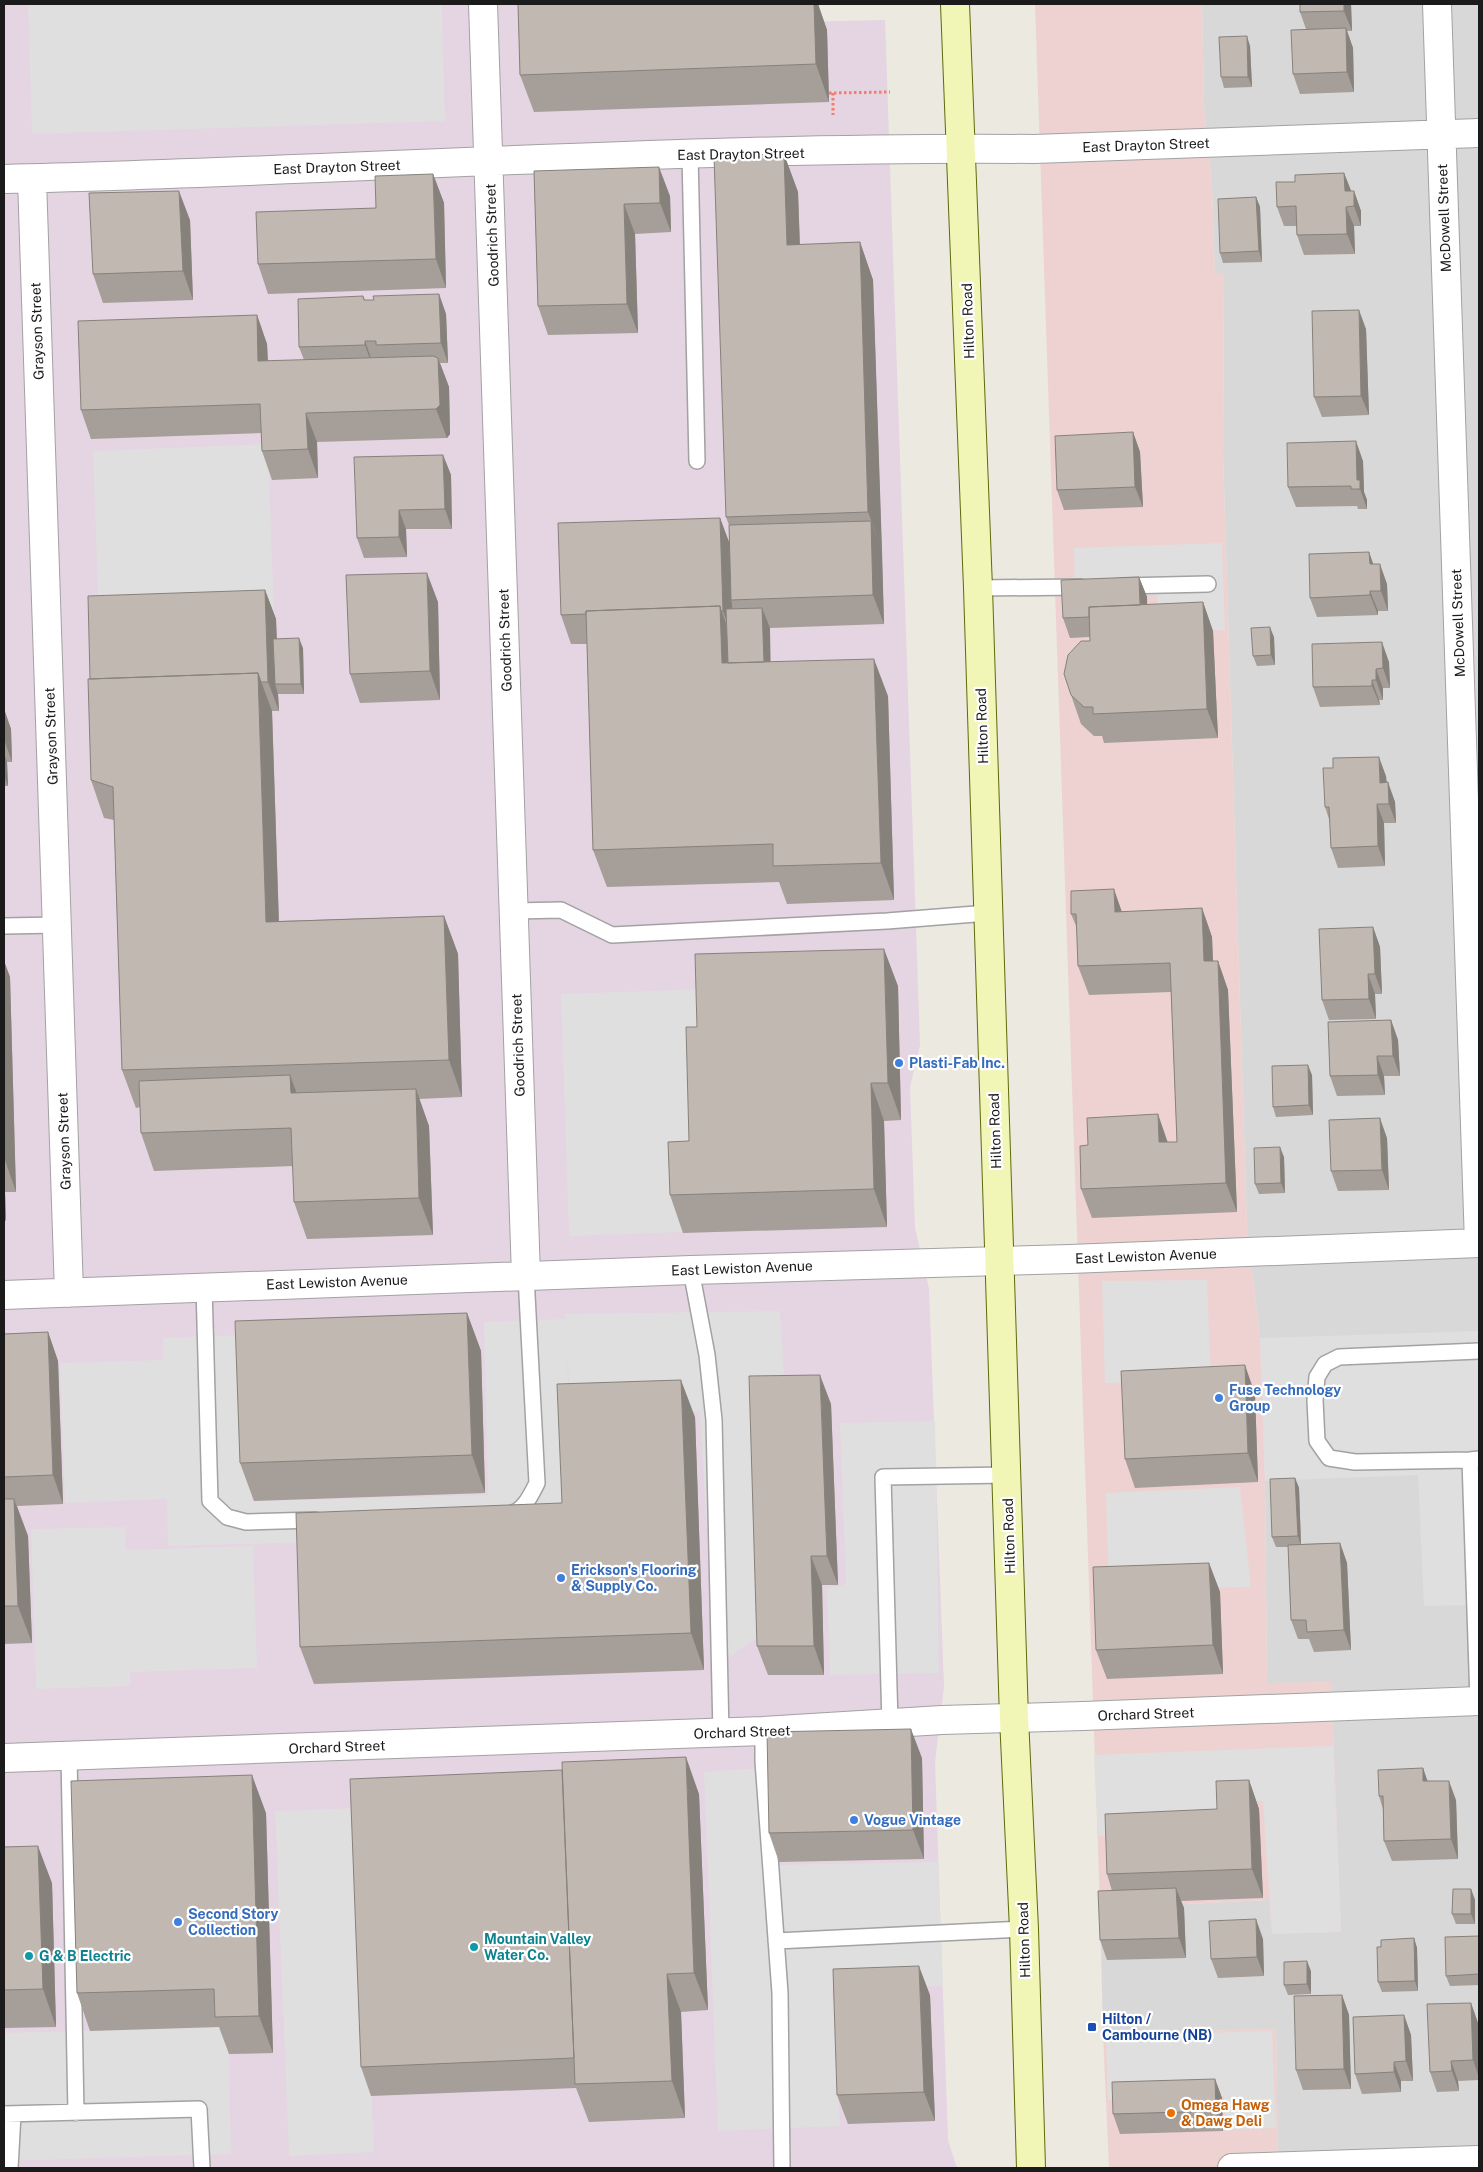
<svg xmlns="http://www.w3.org/2000/svg" width="1483" height="2172" viewBox="0 0 1483 2172" font-family="'Public Sans',sans-serif">
<style>
.residential{fill:#d9d8d8}
.commercial{fill:#edd2d1}
.industrial{fill:#e5d4e2}
.parking{fill:#dfdfdf}
.lines{fill:none;stroke-linecap:round;stroke-linejoin:round}
.lane-casing{stroke:#a2a2a2;stroke-width:18}
.street-casing{stroke:#a2a2a2;stroke-width:30}
.secondary-casing{stroke:#5e6a0a;stroke-width:30}
.path{stroke:#f27d6d;stroke-width:3;stroke-dasharray:2.5 2.5;stroke-linecap:butt}
.lane{stroke:#fff;stroke-width:15}
.street{stroke:#fff;stroke-width:28}
.secondary{stroke:#f1f5b6;stroke-width:28}
.wall{fill:#a69e98}
.shaded-wall{fill:#87817c}
.building{fill:#c1b8b1;stroke:#87817c}
.shop-dot{fill:#3f7fe0;stroke:#fff;stroke-width:2}
.culture-dot{fill:#0f9aa8;stroke:#fff;stroke-width:2}
.transit-dot{fill:#1a4fb4;stroke:#fff;stroke-width:2}
.food-dot{fill:#e8710a;stroke:#fff;stroke-width:2}
.labels{text-anchor:middle;stroke-width:4.5;stroke-linejoin:round;paint-order:stroke}
.street-label{font-size:14px;fill:#1b1b1b;stroke:#fff}
.shop-label{font-size:14px;font-weight:bold;fill:#366cbe;stroke:#fff;text-anchor:start}
.culture-label{font-size:14px;font-weight:bold;fill:#0d838f;stroke:#fff;text-anchor:start}
.transit-label{font-size:14px;font-weight:bold;fill:#164399;stroke:#fff;text-anchor:start}
.food-label{font-size:14px;font-weight:bold;fill:#c56008;stroke:#fff;text-anchor:start}
</style>
<rect width="100%" height="100%" fill="#ece9e1"/>
<path class="residential" d="M1202 4H1479V2168H1278L1276 2029 1103 2034 1100 1908 1270 1900 1341 1932 1331 1682 1267 1684 1265 1481 1260 1338 1247 1228 1223 454 1224 274 1215 273 1212 187 1204 106Z"/>
<path class="commercial" d="M1035 4H1202L1204 106 1212 187 1215 273H1224L1223 454 1247 1228 1260 1338 1265 1481 1267 1683 1331 1682 1341 1932 1272 1934 1269 1900 1100 1908Z
M1276 2029 1278 2168H1109L1103 2034Z"/>
<path class="industrial" d="M4 4H710L711 24 885 20 920 1045 910 1087 915 1228 929 1289 944 1686 935 1762 948 2140 957 2168H4Z"/>
<path class="parking" d="M28 4H442L445 121 32 134Z
M268 444 274 615 99 622 93 451Z
M1222 543 1225 630 1158 632 1157 595 1075 597 1074 548Z
M706 989 701 1177 680 1178 682 1232 569 1236 561 994Z
M1207 1280 1211 1380 1105 1383 1102 1281Z
M780 1311 786 1405 767 1631 733 1654 714 1660 700 1411 571 1417 567 1349 572 1535 168 1546 167 1499 65 1503 60 1363 163 1360V1338L247 1335 252 1501 488 1495 484 1322 566 1319V1314Z
M1479 1331V1605L1424 1606 1418 1475 1265 1481 1260 1338Z
M935 1421 939 1673 830 1675 827 1589 846 1584 840 1423Z
M1240 1487 1251 1587 1109 1589 1106 1493Z
M125 1527 126 1550 253 1546 257 1668 130 1672V1686L36 1689 31 1529Z
M1333 1746 1341 1932 1272 1934 1263 1801H1223L1224 1834 1098 1836 1094 1755Z
M775 1767 777 1865 938 1862 943 1986 832 1988 840 2126 718 2131 704 1772Z
M360 1808 374 2152 289 2156 275 1811Z
M228 2027 231 2154 4 2161V2033Z
M1272 2031 1276 2128 1226 2130 1224 2096 1108 2100 1106 2036Z"/>
<g class="lines">
<g class="lane-casing">
<path id="lane" d="M690 155 697 461
M1122 586 1208 584
M978 588 1081 587
M514 911 561 910 612 935 887 921 988 913
M4 926 57 925
M691 1270 707 1355 714 1420 721 1733
M204 1287 210 1501 227 1517 246 1522 315 1520
M1470 1460 1355 1462 1329 1458 1317 1441 1315 1400 1317 1377 1325 1364 1339 1357 1479 1351
M508 1514C523 1513 531 1495 537 1483L526 1276
M1478 1701 1470 1460 1479 1459
M890 1723 883 1477 1008 1475
M763 1731V1761L780 1993 782 2168
M69 1756 76 2113
M776 1941 1024 1929
M4 2114 199 2109 202 2168
M10 2168 13 2114"/>
</g>
<g class="street-casing">
<path id="street" d="M483 4 526 1276
M1437 4 1479 1243
M4 179C347 171 690 146 1034 149L1479 133
M32 179 69 1293
M4 1295 691 1270 1070 1259 1479 1243
M4 1758 763 1731 942 1720 1083 1716 1479 1701
M1232 2168 1479 2160"/>
</g>
<g class="secondary-casing">
<path id="secondary" d="M955 4 978 588 1014 1718 1024 1929 1031 2168"/>
</g>
<path class="path" d="M829 93 890 92
M833 93V115"/>
<use href="#lane" class="lane"/>
<use href="#street" class="street"/>
<use href="#secondary" class="secondary"/>
</g>
<path class="wall" d="M518 4H818L827 30 829 102 534 112 520 75Z
M1300 4H1351L1352 31H1347L1353 48 1354 92 1300 94 1293 74 1306 29 1300 12Z
M1250 46 1252 87 1224 88 1221 77Z
M784 154 798 192 800 245 860 242 873 280 884 624 770 628V662L888 696 894 900 787 904 779 882 607 887 593 850 587 644H571L561 615 720 518 729 543V525L726 517Z
M534 171 670 196 671 232 635 234 638 333 548 335 538 306Z
M1344 173 1351 191H1354L1361 211V226H1354L1355 254 1304 255 1297 235 1296 226H1284L1277 207 1295 182Z
M433 174 444 203 446 288 268 294 258 264 376 208Z
M1256 197 1260 207 1262 262 1223 263 1220 253Z
M190 220 193 300 103 303 93 274Z
M439 294 446 314 448 363H440L449 387 450 434 447 438 317 442 318 478 272 480 262 451 261 433 91 439 81 410 257 315 267 344 268 361 304 360 299 347 363 296 365 300H374Z
M1366 329 1369 415 1322 417 1314 397Z
M1133 432 1140 452 1143 507 1064 510 1057 490Z
M443 455 451 475 452 529H406L407 557 364 558 357 538Z
M1363 461 1364 492 1367 500V509H1358L1357 506 1296 507 1288 487Z
M1369 552 1373 564 1387 584 1388 611H1378V615L1317 617 1310 598Z
M1139 577 1147 597V605L1203 602 1213 631 1218 738 1104 743 1102 736H1094L1081 724 1071 695 1090 641V637L1070 638 1063 618Z
M265 590 276 619 277 639 303 648 304 694H278L279 711H272L279 921 444 916 458 954 462 1097 419 1099 429 1126 433 1235 307 1239 294 1202 293 1166 154 1171 141 1133 140 1107 136 1108 122 1070 114 820 104 818 91 780 90 679Z
M438 602 440 700 360 703 350 674Z
M1274 637 1275 665 1257 666 1253 656Z
M1389 662 1390 688H1383V700H1379L1380 705 1320 707 1313 687Z
M4 709 11 729 12 762H7L8 786H4Z
M1386 776 1387 782 1395 802 1396 823H1384L1385 866 1338 868 1331 848 1330 822 1325 807Z
M1202 908 1212 937 1213 961H1218L1228 990 1237 1212 1092 1218 1081 1189 1168 1142H1177L1171 992 1089 995 1078 966 1077 928 1071 914Z
M1373 927 1380 947 1382 994H1375L1376 1019 1329 1020 1322 1000Z
M4 961 10 977 16 1192H5L6 1221H4Z
M898 986 901 1120 884 1121 887 1227 683 1233 670 1195 689 1141 697 1027Z
M1391 1020 1398 1040 1400 1076H1384L1385 1095 1337 1096 1330 1076Z
M1312 1075 1313 1115 1276 1117 1273 1107Z
M1387 1138 1389 1190 1338 1191 1331 1171Z
M1284 1157 1285 1193 1259 1194 1255 1184Z
M467 1313 481 1351 485 1493 254 1501 240 1463Z
M48 1332 58 1361 63 1504 17 1506 28 1536 32 1643 4 1644V1334Z
M1255 1394 1258 1482 1135 1488 1125 1459Z
M831 1404 838 1585H822L824 1675H768L757 1646Z
M695 1417 704 1670 314 1684 300 1647 562 1503Z
M1295 1478 1299 1488 1301 1544 1340 1543 1347 1563 1351 1650 1314 1652 1309 1639H1298L1291 1620 1288 1547H1276L1272 1537Z
M1209 1563 1220 1592 1223 1674 1107 1679 1096 1650Z
M922 1758 924 1859 779 1862 769 1833Z
M1423 1768 1427 1781 1456 1800 1458 1859 1392 1861 1384 1841 1383 1809 1379 1796Z
M1249 1780 1259 1809 1263 1898 1181 1901 1184 1908 1186 1958 1107 1960 1100 1940 1112 1891 1107 1874 1217 1809Z
M699 1794 708 2010 681 2012 685 2118 589 2122 576 2088 371 2096 361 2067Z
M266 1813 273 2053 229 2054 219 2027 90 2031 77 1993Z
M4 1847 52 1883 56 2027 4 2028Z
M1471 1889 1475 1900V1924H1456L1452 1914Z
M1479 1936V1985L1450 1986 1446 1976Z
M1414 1938 1417 1948 1418 1991 1382 1992 1378 1982 1381 1947Z
M1263 1939 1264 1976 1218 1978 1211 1959Z
M1311 1971V1994L1288 1995 1284 1985Z
M930 1995 935 2121 848 2124 837 2095Z
M1342 1995 1349 2015 1351 2089 1303 2090 1296 2070Z
M1471 2003 1478 2023 1479 2080 1458 2081 1459 2091 1437 2092 1430 2072Z
M1404 2015 1411 2035 1413 2081H1401V2092L1362 2094 1355 2074Z
M1215 2079 1222 2098 1223 2131 1120 2134 1113 2114Z"/>
<path class="shaded-wall" d="M814 4H818L827 30 829 102 816 64Z
M1344 4H1351L1352 31 1344 11Z
M1346 28 1353 48 1354 92 1347 72Z
M1247 36 1250 46 1252 87 1248 77Z
M784 154 798 192 801 282 787 245Z
M659 167 670 196 671 232 660 203Z
M1344 173 1352 193 1345 191Z
M433 174 444 203 446 288 436 259Z
M179 191 190 220 193 300 183 271Z
M1354 191 1361 211V226L1354 206Z
M1256 197 1260 207 1262 262 1259 251Z
M624 204 635 234 638 333 627 304Z
M1346 207 1354 226 1355 254 1347 234Z
M860 242 873 280 882 550 868 512Z
M439 294 446 314 448 363 441 343Z
M1359 310 1366 329 1369 415 1361 396Z
M257 315 267 344 269 390 258 361Z
M365 341 372 361V365L365 345Z
M438 358 449 387 450 434 447 438 436 409Z
M306 413 317 442 318 478 308 449Z
M1133 432 1140 452 1143 507 1135 487Z
M1356 441 1363 461 1364 492 1367 500V509L1357 480Z
M443 455 451 475 452 529 445 509Z
M399 510 406 529 407 557 399 537Z
M720 518 731 547V600L732 604 733 640 723 611Z
M871 521 882 550 884 624 873 595Z
M1369 552 1376 572 1370 564Z
M1380 564 1387 584 1388 611 1381 591Z
M427 573 438 602 440 700 430 671Z
M1139 577 1147 597 1148 634 1141 615Z
M265 590 276 619 278 684H275L278 694 279 711 268 682Z
M1370 591 1378 611V615L1370 595Z
M1203 602 1213 631 1218 738 1207 709Z
M720 606 733 644 734 668 722 663Z
M762 608 770 628 771 687 764 667Z
M1270 627 1274 637 1275 665 1271 655Z
M299 638 303 648 304 694 301 684Z
M1382 642 1389 662 1390 688 1383 668Z
M874 659 888 696 894 900 881 863Z
M1376 669 1383 688V700L1376 680Z
M258 673 272 711 280 959 266 922Z
M1372 680 1379 700 1380 705 1372 686Z
M4 709 11 729 12 762 5 742Z
M4 754 7 762 8 786 4 776Z
M1379 757 1386 776 1387 803 1380 783Z
M1388 782 1395 802 1396 823 1389 804Z
M1377 804 1384 823 1385 866 1378 846Z
M1114 889 1124 918 1115 912Z
M1202 908 1212 937 1214 990 1204 961Z
M444 916 458 954 462 1097 449 1060Z
M1373 927 1380 947 1382 994 1375 974Z
M884 949 898 986 901 1120 888 1083Z
M4 961 10 977 16 1192 4 1157Z
M1218 961 1228 990 1237 1212 1226 1183Z
M1368 974 1375 994 1376 1019 1369 999Z
M1391 1020 1398 1040 1400 1076 1393 1056Z
M1377 1056 1384 1076 1385 1095 1378 1075Z
M1308 1065 1312 1075 1313 1115 1309 1105Z
M290 1075 304 1113 291 1093Z
M871 1083 884 1121 887 1227 874 1189Z
M416 1089 429 1126 433 1235 419 1198Z
M1158 1114 1168 1143 1159 1142Z
M1380 1118 1387 1138 1389 1190 1382 1170Z
M1280 1147 1284 1157 1285 1193 1281 1183Z
M4 1188 5 1192 6 1221 4 1214Z
M467 1313 481 1351 485 1493 472 1455Z
M48 1332 58 1361 63 1504 53 1475Z
M1245 1365 1255 1394 1258 1482 1248 1453Z
M820 1375 831 1404 838 1585 827 1556Z
M681 1380 695 1417 704 1670 691 1633Z
M1295 1478 1299 1488 1301 1546 1298 1536Z
M14 1499 28 1536 32 1643 18 1606Z
M1340 1543 1347 1563 1351 1650 1344 1630Z
M811 1556 822 1585 824 1675 814 1646Z
M1209 1563 1220 1592 1223 1674 1213 1645Z
M911 1729 922 1758 924 1859 913 1830Z
M686 1757 699 1794 708 2010 694 1973Z
M1423 1768 1430 1788 1423 1781Z
M252 1775 266 1813 273 2053 259 2016Z
M1249 1780 1259 1809 1263 1898 1252 1869Z
M1449 1781 1456 1800 1458 1859 1451 1839Z
M38 1846 52 1883 56 2027 43 1989Z
M1176 1888 1184 1908 1186 1958 1179 1938Z
M1471 1889 1475 1900V1924L1471 1914Z
M1256 1919 1263 1939 1264 1976 1257 1957Z
M1414 1938 1417 1948 1418 1991 1415 1981Z
M1307 1961 1311 1971V1994L1307 1984Z
M919 1966 930 1995 935 2121 924 2092Z
M667 1974 681 2012 685 2118 672 2081Z
M1342 1995 1349 2015 1351 2089 1344 2069Z
M1471 2003 1478 2023 1479 2078 1473 2060Z
M1404 2015 1411 2035 1413 2081 1406 2061Z
M1451 2061 1458 2081 1459 2091 1452 2071Z
M1394 2062 1401 2081V2092L1394 2072Z
M1215 2079 1222 2098 1223 2131 1216 2111Z"/>
<path class="building" d="M518 4H814L816 64 520 75Z
M1300 4H1344V11L1300 12Z
M1346 28 1347 72 1293 74 1291 30Z
M1247 36 1248 77H1221L1219 37Z
M784 154 787 245 860 242 868 512 726 517 714 156Z
M659 167 660 203 624 204 627 304 538 306 534 171Z
M1344 173 1345 191H1354V206L1346 207 1347 234 1297 235 1296 206 1277 207 1276 182H1295V175Z
M433 174 436 259 258 264 256 212 376 208 375 176Z
M179 191 183 271 93 274 89 193Z
M1256 197 1259 251 1220 253 1218 199Z
M439 294 441 343 376 345V341H365V345L299 347 298 299 363 296 364 300H374L373 296Z
M1359 310 1361 396 1314 397 1312 311Z
M257 315 258 361 433 356 438 358 440 405 436 409 306 413 308 449 262 451 260 404 81 410 78 321Z
M1133 432 1135 487 1057 490 1055 436Z
M1356 441 1357 480H1360V489H1351V486L1288 487 1287 443Z
M443 455 445 509 399 510V537L357 538 354 457Z
M720 518 723 611H721L720 606 586 611V614L561 615 558 523Z
M871 521 873 595 731 600 729 525Z
M1369 552 1370 564H1380L1381 591H1370V595L1310 598 1309 554Z
M427 573 430 671 350 674 346 575Z
M1139 577 1140 605 1089 607V617L1063 618 1061 580Z
M265 590 268 682H261L258 673 90 679 88 596Z
M1203 602 1207 709 1093 714V707H1084L1071 695 1064 674 1068 655 1081 641H1090L1089 607Z
M720 606 722 663 874 659 881 863 773 866V844L593 850 586 611Z
M762 608 764 662 728 663 726 609Z
M1270 627 1271 655 1253 656 1251 628Z
M299 638 301 684H275L273 639Z
M1382 642 1383 668 1376 669V680H1372V686L1313 687 1312 644Z
M258 673 266 922 444 916 449 1060 122 1070 113 787 91 780 88 679Z
M4 709 5 742H4Z
M1379 757 1380 783 1388 782 1389 804H1377L1378 846 1331 848 1329 807H1325L1323 768H1333V758Z
M1114 889 1115 912 1202 908 1204 961H1218L1226 1183 1081 1189 1080 1146 1088 1145 1087 1118 1158 1114 1159 1142H1177L1170 963 1078 966 1076 914H1071V891Z
M1373 927 1375 974H1368L1369 999 1322 1000 1319 929Z
M884 949 888 1083H871L874 1189 670 1195 668 1142 689 1141 686 1027H697L695 954Z
M1391 1020 1393 1056H1377L1378 1075 1330 1076 1328 1022Z
M1308 1065 1309 1105 1273 1107 1272 1066Z
M290 1075 291 1093 416 1089 419 1198 294 1202 291 1128 141 1133 139 1081Z
M1380 1118 1382 1170 1331 1171 1329 1120Z
M1280 1147 1281 1183 1255 1184 1254 1148Z
M467 1313 472 1455 240 1463 235 1321Z
M48 1332 53 1475 4 1477V1334Z
M1245 1365 1248 1453 1125 1459 1121 1371Z
M820 1375 827 1556H811L814 1646H757L749 1376Z
M681 1380 691 1633 300 1647 296 1513 562 1503 557 1384Z
M1295 1478 1298 1536 1272 1537 1270 1479Z
M4 1499H14L18 1606H4Z
M1340 1543 1344 1630 1307 1632 1306 1620H1291L1288 1545Z
M1209 1563 1213 1645 1096 1650 1093 1567Z
M911 1729 913 1830 769 1833 767 1732Z
M686 1757 694 1973 667 1974 672 2081 575 2084 562 1762Z
M1423 1768V1781H1449L1451 1839 1384 1841 1383 1796H1379L1378 1770Z
M562 1770 574 2058 361 2067 350 1779Z
M252 1775 259 2016 215 2017 214 1989 77 1993 71 1781Z
M1249 1780 1252 1869 1107 1874 1105 1814 1217 1809 1216 1781Z
M38 1846 43 1989 4 1990V1847Z
M1176 1888 1179 1938 1100 1940 1098 1891Z
M1453 1889H1471V1914H1452Z
M1256 1919 1257 1957 1211 1959 1209 1921Z
M1479 1936V1974L1446 1976 1445 1937Z
M1414 1938 1415 1981 1378 1982 1377 1947H1381V1940Z
M1307 1961V1984L1284 1985V1962Z
M919 1966 924 2092 837 2095 833 1969Z
M1342 1995 1344 2069 1296 2070 1294 1996Z
M1471 2003 1473 2060 1451 2061 1452 2071 1430 2072 1427 2004Z
M1404 2015 1406 2061 1394 2062V2072L1355 2074 1353 2017Z
M1215 2079 1216 2111 1113 2114 1112 2082Z"/>
<g class="shop-dot">
<circle cx="899" cy="1063" r="5"/>
<circle cx="1219" cy="1398" r="5"/>
<circle cx="561" cy="1578" r="5"/>
<circle cx="854" cy="1820" r="5"/>
<circle cx="178" cy="1922" r="5"/>
</g>
<g class="culture-dot">
<circle cx="474" cy="1947" r="5"/>
<circle cx="29" cy="1956" r="5"/>
</g>
<rect class="transit-dot" x="1087" y="2022" width="10" height="10" rx="2.5"/>
<circle class="food-dot" cx="1171" cy="2113" r="5"/>
<g class="labels">
<g class="street-label">
<text transform="translate(1146 145) rotate(-2)" y="5">East Drayton Street</text>
<text transform="translate(741 154) rotate(-1)" y="5">East Drayton Street</text>
<text transform="translate(337 167) rotate(-2)" y="5">East Drayton Street</text>
<text transform="translate(1444 218) rotate(-92)" y="5">McDowell Street</text>
<text transform="translate(492 235) rotate(-92)" y="5">Goodrich Street</text>
<text transform="translate(968 321) rotate(-92)" y="5">Hilton Road</text>
<text transform="translate(37 331) rotate(-92)" y="5">Grayson Street</text>
<text transform="translate(1458 623) rotate(-92)" y="5">McDowell Street</text>
<text transform="translate(505 640) rotate(-92)" y="5">Goodrich Street</text>
<text transform="translate(982 726) rotate(-92)" y="5">Hilton Road</text>
<text transform="translate(51 736) rotate(-92)" y="5">Grayson Street</text>
<text transform="translate(518 1045) rotate(-92)" y="5">Goodrich Street</text>
<text transform="translate(995 1131) rotate(-92)" y="5">Hilton Road</text>
<text transform="translate(64 1141) rotate(-92)" y="5">Grayson Street</text>
<text transform="translate(1146 1256) rotate(-2)" y="5">East Lewiston Avenue</text>
<text transform="translate(742 1268) rotate(-2)" y="5">East Lewiston Avenue</text>
<text transform="translate(337 1282) rotate(-2)" y="5">East Lewiston Avenue</text>
<text transform="translate(1009 1536) rotate(-92)" y="5">Hilton Road</text>
<text transform="translate(1146 1714) rotate(-2)" y="5">Orchard Street</text>
<text transform="translate(742 1732) rotate(-2)" y="5">Orchard Street</text>
<text transform="translate(337 1747) rotate(-2)" y="5">Orchard Street</text>
<text transform="translate(1024 1940) rotate(-92)" y="5">Hilton Road</text>
</g>
<g class="shop-label">
<text x="909" y="1068">Plasti-Fab Inc.</text>
<text x="1229" y="1395">Fuse Technology<tspan x="1229" dy="16">Group</tspan></text>
<text x="571" y="1575">Erickson's Flooring<tspan x="571" dy="16">&amp; Supply Co.</tspan></text>
<text x="864" y="1825">Vogue Vintage</text>
<text x="188" y="1919">Second Story<tspan x="188" dy="16">Collection</tspan></text>
</g>
<g class="culture-label">
<text x="484" y="1944">Mountain Valley<tspan x="484" dy="16">Water Co.</tspan></text>
<text x="39" y="1961">G &amp; B Electric</text>
</g>
<g class="transit-label">
<text x="1102" y="2024">Hilton /<tspan x="1102" dy="16">Cambourne (NB)</tspan></text>
</g>
<g class="food-label">
<text x="1181" y="2110">Omega Hawg<tspan x="1181" dy="16">&amp; Dawg Deli</tspan></text>
</g>
</g>
<rect width="1483" height="2172" fill="none" stroke="#1b1b1b" stroke-width="10"/>
</svg>
